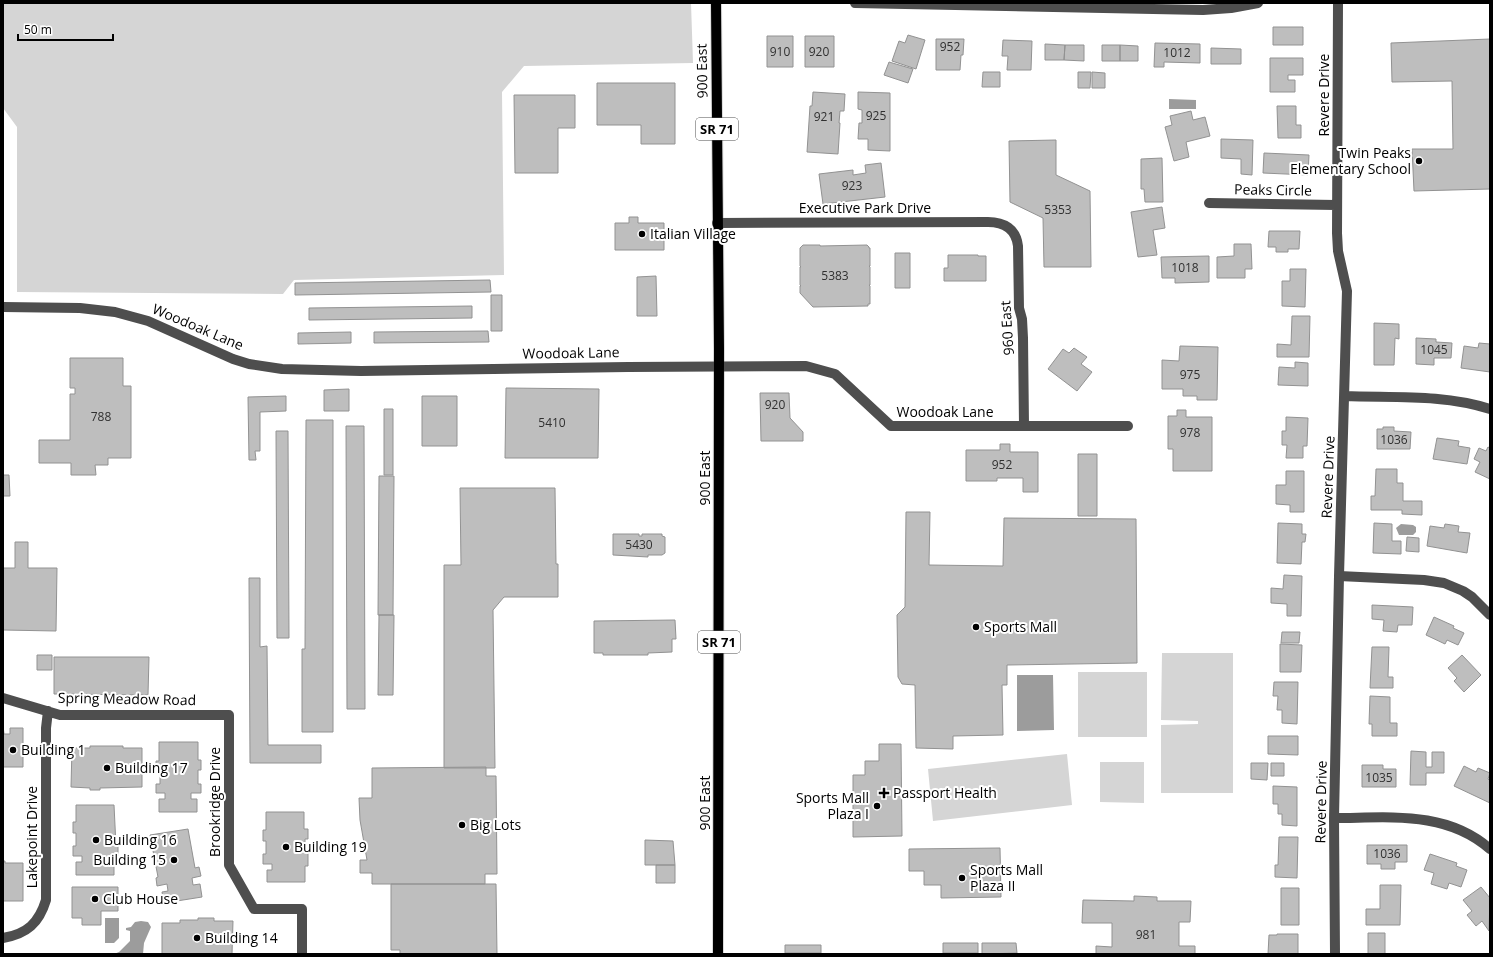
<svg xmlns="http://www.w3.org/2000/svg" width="1493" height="957" viewBox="0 0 1493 957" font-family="'Open Sans',sans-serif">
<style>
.green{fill:#d5d5d5}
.water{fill:#9c9c9c}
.building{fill:#bebebe;stroke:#929292}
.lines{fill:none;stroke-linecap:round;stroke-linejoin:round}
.major-casing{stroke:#dbdbdb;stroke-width:12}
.minor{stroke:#4e4e4e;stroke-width:10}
.major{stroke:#000;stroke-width:10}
.poi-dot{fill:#000;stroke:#fff;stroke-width:1.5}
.labels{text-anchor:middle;stroke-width:4;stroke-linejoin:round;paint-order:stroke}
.number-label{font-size:12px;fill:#303030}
.shield{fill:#fff;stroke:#4c4c4c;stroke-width:1}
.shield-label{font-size:13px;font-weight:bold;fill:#000}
.street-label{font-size:14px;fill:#000;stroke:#fff}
.poi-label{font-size:14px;fill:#000;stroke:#fff;text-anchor:start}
</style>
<rect width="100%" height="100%" fill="#fff"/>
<path class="green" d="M3 3H691L693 63 524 66 502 92 504 275 294 280 283 294 17 292V127L3 108Z
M1162 653H1233V793H1161V725L1198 724V721L1161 720Z
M1078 672H1147V737H1078Z
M1067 754 1072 805 933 821 928 769Z
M1100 762H1144V803L1100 802Z"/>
<path class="water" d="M1169 99 1196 100V109H1169Z
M1401 524 1413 525 1416 527V532L1413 535H1399L1396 528Z
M1017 675H1053L1054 730 1017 731Z
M105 918H119V938L114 943H105Z
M141 921 148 922 151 927 144 943 143 954H114L119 952 130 941V931L126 930V928L131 927 135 922Z"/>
<path class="building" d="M1273 27H1303V45H1273Z
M908 35 925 40 916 69 892 61 899 41 905 43Z
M767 36H793V67H767Z
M805 36H834V67H805Z
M936 39H964L963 55H961L960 70H936Z
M1490 39V189L1414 191 1412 149H1453L1452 81 1392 82 1391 43Z
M1003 40 1032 41 1031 70H1007L1008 56H1002Z
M1155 43 1200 44V63L1164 62V67H1154Z
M1045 44 1065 45 1064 60H1045Z
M1065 45H1084V61L1064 60Z
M1102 45H1120V61H1102Z
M1120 45 1138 46V61H1120Z
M1211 48 1241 49V64H1211Z
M1270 58H1303V75H1288V80H1295V92H1270Z
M889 62 913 69 908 83 884 75Z
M983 72H1000V87H982Z
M1078 72H1091L1090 88H1078Z
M1092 72 1105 73V88H1092Z
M597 83H675V144H641V125H597Z
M813 92 845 94 844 111H840L839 123H840L838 154 807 152 810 106H812Z
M858 92 890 93V151L868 150V139H858L859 123H862V110L858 109Z
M514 95H575V128H558V173H515Z
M1277 106H1296V125H1301V138H1278Z
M1191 111 1193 120 1205 117 1210 136 1186 142 1189 157 1174 161 1165 127 1172 125 1170 116Z
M1221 139 1253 140 1252 175 1241 174V159L1221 158Z
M1056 140V175L1090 191 1091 267H1044L1043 218 1010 202 1009 141Z
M1264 153 1309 155 1308 175 1263 173Z
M1162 158 1163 202H1145L1144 189H1141V159Z
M881 163 885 197 823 204 819 174 853 170V175L866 173 865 165Z
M1162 207 1165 228 1153 230 1157 255 1138 257 1131 212Z
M629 217H638V223H664V250H615V223H629Z
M1269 231H1300L1299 249H1288V252H1276V247H1268Z
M1234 244H1251L1252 269H1245V278H1217V257L1234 256Z
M803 245H820V246L867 245 869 247V248H870V266H869L870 267V285H869L870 286V304H868V306L813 307 800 293V286H801L800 285V267H801L800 266V248Z
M895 253H910V288H895Z
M948 255H978V256H986V281H944V268H948Z
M1209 256V282L1175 283V278H1162L1161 257Z
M1290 269H1306L1305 307 1282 306V281H1290Z
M656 276 657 316H637V277Z
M490 280 491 292 295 295V283Z
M491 295H502V331H491Z
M472 306V318L309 320V308Z
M1292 316H1310L1309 357H1277V344L1291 345Z
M1374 323 1399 324V339L1395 338 1394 365H1374Z
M488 331 489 342 374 343V332Z
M351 332V343L298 344V333Z
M1416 338 1436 339V342L1452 343 1451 358H1434V365L1416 364Z
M1479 343 1490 344V372L1461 368 1464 346 1478 348Z
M1180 346 1218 347 1217 400H1197V396H1183V389H1162V360L1179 361Z
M1074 348 1087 357 1081 364 1092 372 1077 391 1048 369 1063 349 1069 353Z
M70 358H123V386H131V458H108V465H95L96 475H71V463H39V440H70V394H75V388H70Z
M1295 362 1308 363V386L1278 385 1279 367 1295 368Z
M506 388 599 389 598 458H505Z
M349 389V411H324V390Z
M760 393H789L790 418 803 432V441H761Z
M286 396V411L260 412V451H255L256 460H249L248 397Z
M422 396H457V446H422Z
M384 409H393V475H384Z
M1177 410H1186V417H1212V471H1173V449H1168V416H1177Z
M1286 417 1308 418 1307 446H1303V458H1286L1287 445H1282V431H1286Z
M306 420H333V732H302V649H305Z
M346 426H364L365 709H347Z
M1383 427H1394V431L1411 432 1410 449H1377V429H1383Z
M276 431H288L289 638H277Z
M1437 438 1459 441 1458 446 1470 448 1467 464 1433 459Z
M1000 444H1010V452H1038V492H1023V478H997V481H966V450H1000Z
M1488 447 1490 448V479L1475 472 1480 462 1474 459 1479 448 1486 451Z
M1078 454H1097V516H1078Z
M1376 469H1397V483H1403V501H1422V515L1402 514V510H1371V496H1375Z
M1286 471H1304V512H1290V505L1276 504V485H1286Z
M3 475H9L10 496H3Z
M379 476H394L393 615H378Z
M460 488H555L556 564H558V597H504L493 610 495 768H444V565H461Z
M906 512H930L929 565 1003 566 1004 518 1136 519 1137 663 1007 665V685H1002L1003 735 953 736V749L916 748 915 685 902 684 898 677 897 615 905 607Z
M1278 523 1302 524V534H1306L1305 542H1302L1301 564 1277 563Z
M1374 523 1392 524V541H1401V554L1373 553Z
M1445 524 1459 526 1458 532 1470 533 1467 553 1427 546 1430 526 1444 528Z
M613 534H639V536H642V534H662V536L665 537V553L662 555H648V557L613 555Z
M1407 537 1419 538V552L1406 551Z
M15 542H28V568H57L56 631 3 630V568H15Z
M1284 575 1302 576 1301 616H1287V604L1271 603V588L1283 589Z
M249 578H260V647L267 646 268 745H321V763H250Z
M1372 605 1413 607 1412 625H1398L1397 632 1383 631 1384 620 1372 619Z
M379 615H394L393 695H378Z
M1434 617 1454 626 1453 628 1464 633 1458 645 1447 640 1445 644 1426 635Z
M675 620 676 639H672V652L648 653V655H603V653H594V621Z
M1282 632H1300L1299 643H1281Z
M1280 644 1302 645 1301 672H1280Z
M1372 647H1389L1388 677H1393V688H1370Z
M37 655H52V670H37Z
M1462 655 1481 675 1464 692 1454 681 1457 678 1448 668Z
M54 657H149L148 695 54 694Z
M1274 682H1298L1297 724 1282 723V710H1277L1278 696H1273Z
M1370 696 1390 697V723H1397V736H1372V724H1369Z
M3 725 4 734H10V728H23V767H3Z
M1268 736H1298V755L1268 754Z
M159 742H198V760H201V770H198V784H201V793H191V799H197V812H159V799H165V793H156V784H160V770H156V761H159Z
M879 744H901L902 836 853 837V775H865V761H879Z
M90 746H123V748H142V787L100 788V790H90V788L71 787 72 748H90Z
M1411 751 1426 752V767H1432V752H1444V773H1426V785H1410Z
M1251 763H1268L1267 780 1251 779Z
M1271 763H1284V776H1271Z
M1362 765H1383V769H1396V787H1362Z
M1464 766 1476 772 1478 768 1490 773 1488 779 1490 781V803L1454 786Z
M486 767V776H496L497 874H485V884H372V873H360V860H367L360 820 359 798H372V768Z
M1273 786 1297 787V826L1282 825V814H1278V804H1273Z
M76 805H114L116 846H118V856H108V862H114V875H76V862H82V856H73V846H76V833H73V822H76Z
M266 812H304V829H308V839H305V853H308V866H305V882H267V870H272V864H263V854H266V841H263V830H266Z
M188 829 195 868 199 867 201 876 192 878 193 885 200 884 202 897 164 903 162 892 168 891 167 884 157 886 156 878 158 877 150 835Z
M1279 837H1298L1297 878 1275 877V865H1278Z
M645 840 673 841 675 865H645Z
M1367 845H1407V862H1395V869H1381V864H1367Z
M1000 848 1001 897 941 898V885H924V871H909V849Z
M1430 854 1457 863 1456 866 1467 870 1461 887 1449 883 1447 889 1431 884 1434 873 1424 870Z
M3 861H5V863H23V901H3Z
M656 865H675V883H656Z
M391 884H496L497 954H400V950H391Z
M1380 885H1401L1400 925H1366V909H1380Z
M72 887H118V911H101V925H82V918H72Z
M1481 887 1490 898 1489 931 1482 921 1476 926 1467 915 1472 911 1463 900Z
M1281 888H1299V925H1281Z
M1134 896 1157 897V901H1191L1190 922H1179V946H1195V954H1096V946L1112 947V923H1082L1083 900 1134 901Z
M198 918H214V921H233L232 954H162V923H180V920H198Z
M1368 933H1385V954H1368Z
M1277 934H1298V954H1268L1269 935H1277Z
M943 943H978V953H943Z
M982 943H1016L1017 953 982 954Z
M785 945H821V953H785Z"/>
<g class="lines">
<g class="major-casing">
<path id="major" d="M716 3 719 348 718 954"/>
</g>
<path class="minor" d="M855 3 1203 10 1231 8 1258 3
M1209 203 1336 205
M717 223 988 222C1004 222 1016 229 1018 246L1019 308 1022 319 1023 338 1024 426
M3 307 80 308 115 312 148 321 233 359 249 364 282 369 361 371 628 367 806 366 835 374 891 426H1128
M1345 396C1393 398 1443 394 1490 409
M1339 576 1424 580 1444 583 1463 591 1472 597 1490 615
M3 698 60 715H229V865L254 909H302V954
M1334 818C1388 818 1446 810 1490 849
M3 938C27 934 39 923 46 900V728L48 711
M1335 954 1334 818 1339 576 1347 291 1338 251 1337 233 1338 3"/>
<use href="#major" class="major"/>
</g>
<g class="poi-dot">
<circle cx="1419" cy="161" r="4"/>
<circle cx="642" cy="234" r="4"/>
<circle cx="976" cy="627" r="4"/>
<circle cx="13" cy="750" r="4"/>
<circle cx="107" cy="768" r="4"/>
<path d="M882 787h4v4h4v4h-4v4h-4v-4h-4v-4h4z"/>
<circle cx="877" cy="806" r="4"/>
<circle cx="462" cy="825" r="4"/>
<circle cx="96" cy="840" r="4"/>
<circle cx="286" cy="847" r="4"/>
<circle cx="174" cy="860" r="4"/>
<circle cx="962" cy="878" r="4"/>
<circle cx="95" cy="899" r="4"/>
<circle cx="197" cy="938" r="4"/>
</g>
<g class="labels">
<g class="number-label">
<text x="950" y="51">952</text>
<text x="780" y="56">910</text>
<text x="819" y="56">920</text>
<text x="1177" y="57">1012</text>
<text x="876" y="120">925</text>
<text x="824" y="121">921</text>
<text x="852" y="190">923</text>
<text x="1058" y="214">5353</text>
<text x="1185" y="272">1018</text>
<text x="835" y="280">5383</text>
<text x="1434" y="354">1045</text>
<text x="1190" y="379">975</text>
<text x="775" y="409">920</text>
<text x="101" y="421">788</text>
<text x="552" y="427">5410</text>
<text x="1190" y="437">978</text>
<text x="1394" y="444">1036</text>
<text x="1002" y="469">952</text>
<text x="639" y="549">5430</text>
<text x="1379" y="782">1035</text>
<text x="1387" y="858">1036</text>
<text x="1146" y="939">981</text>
</g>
<g class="shield">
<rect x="696" y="118" width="42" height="22" rx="3"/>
<rect x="698" y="631" width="42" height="22" rx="3"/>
</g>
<g class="shield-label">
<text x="717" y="134">SR 71</text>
<text x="719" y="647">SR 71</text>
</g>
<g class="street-label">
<text transform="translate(702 71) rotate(-91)" y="5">900 East</text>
<text transform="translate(1324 95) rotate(-90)" y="5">Revere Drive</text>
<text transform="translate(1273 190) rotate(1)" y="5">Peaks Circle</text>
<text x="865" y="213">Executive Park Drive</text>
<text transform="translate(198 327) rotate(23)" y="5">Woodoak Lane</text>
<text transform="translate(1007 328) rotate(-94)" y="5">960 East</text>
<text transform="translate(571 353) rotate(-1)" y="5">Woodoak Lane</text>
<text x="945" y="417">Woodoak Lane</text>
<text transform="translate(1328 477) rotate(-88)" y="5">Revere Drive</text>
<text transform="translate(705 478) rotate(-90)" y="5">900 East</text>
<text transform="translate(127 699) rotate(1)" y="5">Spring Meadow Road</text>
<text transform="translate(215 802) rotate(-90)" y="5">Brookridge Drive</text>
<text transform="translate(1321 802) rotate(-89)" y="5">Revere Drive</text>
<text transform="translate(705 803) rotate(-90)" y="5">900 East</text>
<text transform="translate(32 837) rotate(-90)" y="5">Lakepoint Drive</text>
</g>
<g class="poi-label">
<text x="1411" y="158" text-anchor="end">Twin Peaks<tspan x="1411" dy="16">Elementary School</tspan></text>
<text x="650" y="239">Italian Village</text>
<text x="984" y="632">Sports Mall</text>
<text x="21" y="755">Building 1</text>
<text x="115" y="773">Building 17</text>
<text x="893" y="798">Passport Health</text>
<text x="869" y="803" text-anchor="end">Sports Mall<tspan x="869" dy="16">Plaza I</tspan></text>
<text x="470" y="830">Big Lots</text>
<text x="104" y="845">Building 16</text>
<text x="294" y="852">Building 19</text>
<text x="166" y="865" text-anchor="end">Building 15</text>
<text x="970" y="875">Sports Mall<tspan x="970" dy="16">Plaza II</tspan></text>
<text x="103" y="904">Club House</text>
<text x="205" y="943">Building 14</text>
</g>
</g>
<rect width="1493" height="957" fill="none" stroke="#000000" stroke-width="8"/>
<path d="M18 34v6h95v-6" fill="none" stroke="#000000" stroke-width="2"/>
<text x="24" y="34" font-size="12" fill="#000000" stroke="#ffffff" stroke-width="3" paint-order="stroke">50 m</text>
</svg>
